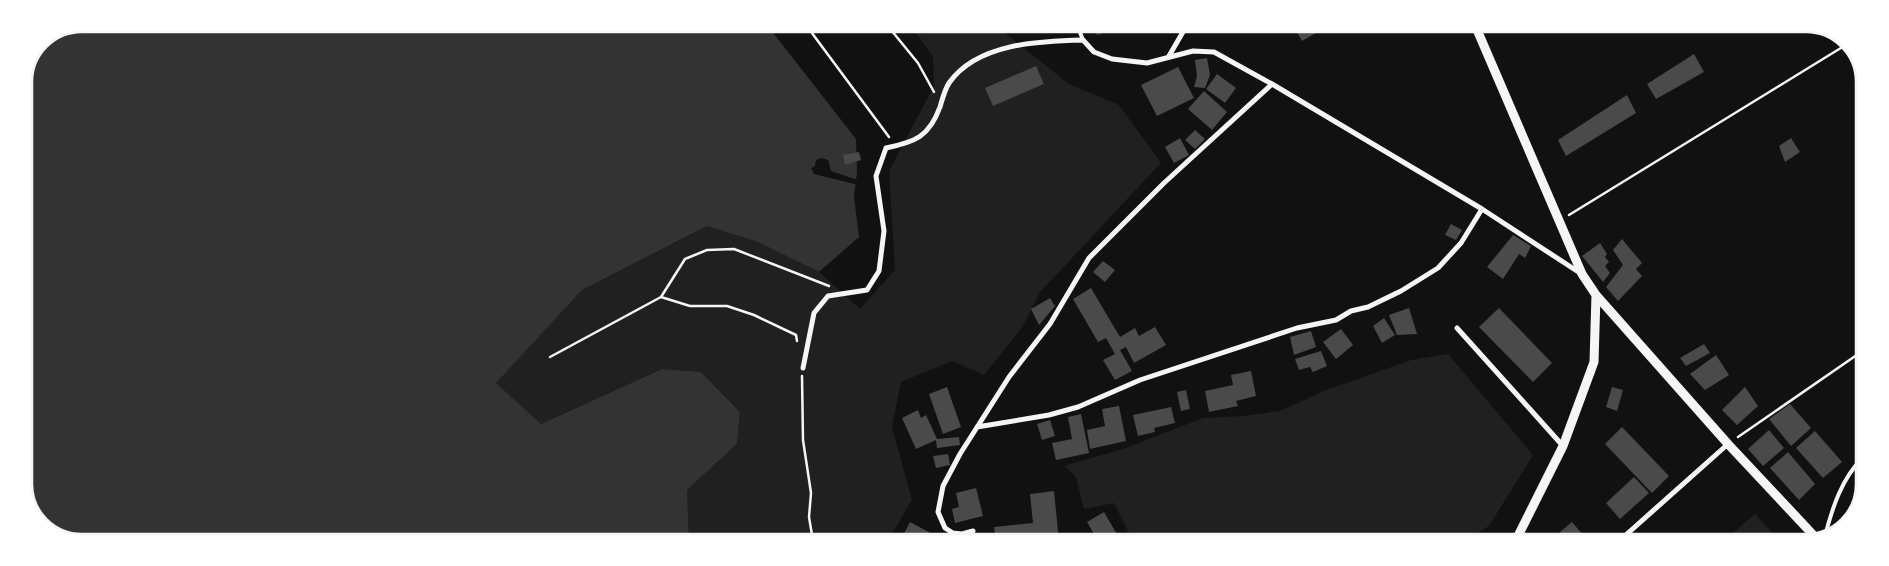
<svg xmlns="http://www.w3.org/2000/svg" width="1889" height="566" viewBox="0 0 1889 566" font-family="Rubik,sans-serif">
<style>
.green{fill:#202020}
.water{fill:#333}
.pier{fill:#111}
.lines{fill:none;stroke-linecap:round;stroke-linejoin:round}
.stream{stroke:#333;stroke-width:4.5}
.building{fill:#4a4a4a}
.path{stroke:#f5f5f5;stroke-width:2.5}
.service{stroke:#f5f5f5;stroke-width:4}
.minor{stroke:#f5f5f5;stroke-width:5}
.tertiary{stroke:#f5f5f5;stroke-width:9}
.rim{fill:none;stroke:#f5f5f5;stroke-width:2.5}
</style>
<rect width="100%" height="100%" fill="#111"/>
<path class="green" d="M910 25H1000L1005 33 1069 84 1119 105 1161 163 1041 291 1021 329 984 375 952 361 901 382 892 427 912 500 888 541H689L687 490 737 444 740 412 701 372 662 369 541 424 495 383 582 290 707 226 758 242 819 272 860 309 895 270 889 171 934 86 933 56Z
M1448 354 1533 455 1489 526 1464 542 1133 541 1114 503 1084 509 1076 477 1064 466 1123 449 1203 418 1243 416 1280 411 1324 391 1411 360Z
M1755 514 1781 542H1722Z"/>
<path class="water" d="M83 24 767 25 856 139 857 172 854 197 859 237 819 272 758 242 707 226 582 290 496 383 541 424 662 369 701 372 740 412 737 444 687 490 689 541 68 540 38 522 24 488V82L41 41Z"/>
<path class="pier" d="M822 158 828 160 831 171 858 180V185L814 174 811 168 815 166 816 160Z"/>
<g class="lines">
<path class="stream" d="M1098 33 1114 25"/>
</g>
<path class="building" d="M1293 25H1330L1302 41Z
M1694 54 1704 72 1656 99 1647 84Z
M1207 58 1210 75 1205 88 1194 87 1197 76 1195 60Z
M1036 66 1044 84 993 106 985 88Z
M1178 67 1194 98 1157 116 1141 85Z
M1217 74 1236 88 1225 103 1206 89Z
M1204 91 1227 112 1212 130 1188 109Z
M1627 95 1636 113 1566 156 1558 140Z
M1195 130 1205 139 1195 149 1185 140Z
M1180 138 1189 155 1174 163 1165 147Z
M1791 138 1800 152 1785 162 1779 146Z
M859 152 861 160 845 165 843 155Z
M1451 224 1462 230 1456 240 1445 235Z
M1513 235 1531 246 1525 258 1519 254 1503 279 1487 267Z
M1622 239 1642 263 1636 269 1642 276 1618 301 1606 287 1623 265 1613 250Z
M1600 243 1607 254 1605 257 1609 262 1605 266 1610 273 1603 282 1582 256Z
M1103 261 1115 270 1105 282 1093 272Z
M1091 288 1120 337 1135 328 1139 336 1155 327 1166 345 1134 363 1126 347 1120 350 1132 371 1115 380 1103 360 1115 354 1106 338 1098 342 1073 299Z
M1050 298 1055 306 1039 325 1031 309Z
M1409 308 1417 334 1397 335 1389 315Z
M1499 308 1552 363 1533 382 1479 327Z
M1384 318 1395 335 1382 343 1373 326Z
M1341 329 1353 345 1336 359 1323 342Z
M1311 331 1316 347 1294 355 1290 337Z
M1704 344 1710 353 1686 366 1680 358Z
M1321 351 1327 366 1313 372 1310 367 1299 370 1295 359Z
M1716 355 1729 375 1705 390 1690 374Z
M1251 371 1256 396 1236 401 1238 406 1209 412 1205 391 1233 385 1231 375Z
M947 387 961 427 943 434 929 394Z
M1612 387 1623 390 1617 411 1606 407Z
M1745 387 1758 406 1737 425 1722 410Z
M1186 390 1190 409 1181 411 1177 392Z
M1790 404 1811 428 1791 446 1769 419Z
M1119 406 1126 441 1090 449 1087 430 1105 426 1102 409Z
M1171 407 1175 423 1154 428 1155 432 1138 436 1133 415Z
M918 410 921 418 926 415 937 439 959 437 960 445 937 448 936 440 916 449 902 418Z
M1081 414 1089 453 1056 460 1052 443 1072 439 1068 417Z
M1050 420 1055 436 1042 440 1037 424Z
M1622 427 1669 476 1652 493 1605 444Z
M1769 430 1784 448 1763 466 1748 449Z
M1815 431 1842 462 1823 478 1796 448Z
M1788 452 1815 484 1799 500 1770 468Z
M948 454 950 465 936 468 933 456Z
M1634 477 1649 493 1620 519 1606 503Z
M976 488 983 516 955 523 952 509 959 507 956 493Z
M1054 491 1059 541H996L994 527 1033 523 1030 494Z
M1104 512 1118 536 1109 541H1098L1087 522Z
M910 522 940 538 938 541H900Z
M1572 522 1588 541 1586 542H1548Z"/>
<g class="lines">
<path class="path" d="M806 25 889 137
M887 25 918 63 934 92
M1569 215 1849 43
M661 297 690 306H727L754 315 796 335 797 341
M550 357 661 297 685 259 707 250 734 249 829 286
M802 376 803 440 811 493 809 517 813 541
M1738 437 1864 350"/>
<path class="service" d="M1077 25 1083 40
M1825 536C1832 509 1842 477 1863 458"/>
<path class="minor" d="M1169 56 1187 25
M1457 328 1563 446
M803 368 814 313 828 296 867 290 879 271 884 231 876 176 886 148C915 142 929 137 940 107 942 100 945 89 949 83 977 43 1040 41 1083 40L1094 52 1112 59 1147 63 1193 51 1214 52 1272 84 1482 209 1580 273
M977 427 1049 415 1078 407 1140 380 1297 328 1336 320 1351 311 1368 307 1401 291 1438 268 1461 243 1482 209
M973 531 962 534 953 533 945 528 938 512 943 486 960 454 1009 377 1050 324 1089 258 1164 183 1272 84
M1618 542 1728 444"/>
<path class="tertiary" d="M1475 25 1582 274 1596 295 1728 444 1817 539
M1515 542 1563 446 1594 362 1596 295"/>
</g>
<path d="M0 0H1889V566H0ZM82 32H1806A50 50 0 0 1 1856 82V484A50 50 0 0 1 1806 534H82A50 50 0 0 1 32 484V82A50 50 0 0 1 82 32Z" fill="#fff" fill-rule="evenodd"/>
<path class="rim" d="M82 32H1806A50 50 0 0 1 1856 82V484A50 50 0 0 1 1806 534H82A50 50 0 0 1 32 484V82A50 50 0 0 1 82 32Z"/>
</svg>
